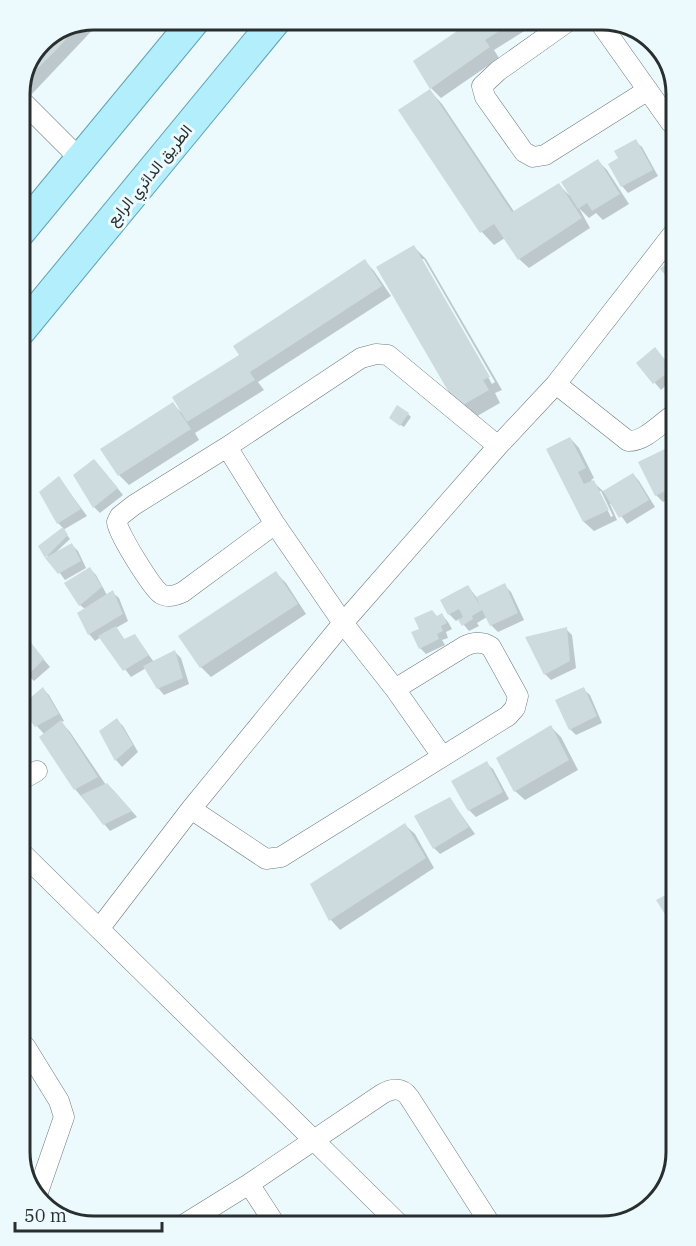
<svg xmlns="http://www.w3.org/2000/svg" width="696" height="1246" viewBox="0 0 696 1246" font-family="'IBM Plex Serif',Vazirmatn,serif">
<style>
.shadow{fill:#0003;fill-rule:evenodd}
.building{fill:#cddade}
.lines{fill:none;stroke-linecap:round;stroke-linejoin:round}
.street-casing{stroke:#6e7a7d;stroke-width:21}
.primary-casing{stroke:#60a3b3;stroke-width:32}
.street{stroke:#fff;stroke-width:20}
.primary{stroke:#b2eefc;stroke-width:30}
.labels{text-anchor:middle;stroke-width:6;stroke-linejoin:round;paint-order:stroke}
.street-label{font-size:16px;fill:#292e2f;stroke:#ecfafe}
.rim{fill:none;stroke:#292e2f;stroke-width:3}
</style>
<rect width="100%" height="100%" fill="#ecfafe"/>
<path class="shadow" d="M94 20H102L31 95 21 86 41 41Z
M473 20H542L494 50 499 58 441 98 431 88 415 62 475 21Z
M430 91 442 104 515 213 559 185 569 195 598 161 607 170 629 204 603 220 596 213 589 218 579 208 590 228 529 268 519 259 505 238 494 245 482 232 400 111Z
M635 141 642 147 658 176 628 193 622 186 610 164 620 159Z
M414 247 426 259 502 390 495 393 500 403 472 419 459 407ZM421 259H424L495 382 492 384Z
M365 261 374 271 391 296 258 382 264 390 195 433 199 440 129 485 119 475 173 404 182 413 241 356Z
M655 349 672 368V380L661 390 638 363Z
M408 414 411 417 404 427 393 420Z
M570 438 579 448 594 478 591 480 604 492 633 474 639 481 655 507 627 524 612 503 610 504 617 520 594 531 584 522 548 449ZM598 491H601L613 516 611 517Z
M667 449 673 454V496L663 502 656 495Z
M101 468 123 495 100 513 94 507Z
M59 478 87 516 63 530 70 539 56 552 72 545 78 551 86 568 65 580 40 546 63 528 58 523Z
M90 569 96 575 107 595 112 592 119 598 128 621 116 628 125 640 134 635 154 662 175 652 181 658 189 684 164 695 158 688 146 668 131 677 101 637 95 641 89 634 85 609 80 605Z
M276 573 286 583 306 614 211 677 201 667 180 636Z
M504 585 511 592 524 620 498 632 491 625 487 617 477 623 479 626 469 631 459 619 456 621 449 614 442 601 468 586 477 598Z
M442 615 448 622 452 629 446 632 448 638 442 640 445 645 426 654 420 648 421 629Z
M566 629 572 635 576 668 551 680 545 674Z
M22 643 34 648 50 667 34 681 28 675 23 659Z
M43 689 49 695 64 721 61 722 70 732 106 785 114 791 137 817 110 831 75 789 41 737 44 734 29 717 23 724V706Z
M583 689 590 695 602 723 576 735 570 729Z
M117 720 123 726 138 752 122 767 116 760 101 732Z
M551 727 561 737 578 770 525 800 515 791Z
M486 763 493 769 509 799 476 817 469 810Z
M450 799 475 834 440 854 434 848Z
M405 825 415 834 434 868 340 930 331 920 312 885Z"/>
<path class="building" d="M471 20H517L485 40 490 47 430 89 413 61 472 21Z
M78 26 58 48 21 85 41 41Z
M430 89 512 212 559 183 582 218 518 260 494 224 480 233 398 110Z
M636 139 653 170 621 187 608 164 618 158 614 151Z
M598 159 620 194 592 211 587 203 578 209 561 182Z
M414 245 490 377 483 380 489 390 458 408 376 267Z
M672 258V282L660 269Z
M365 259 382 286 250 372 255 380 187 422 172 397 239 355 233 346Z
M655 347 672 369 653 384 636 363Z
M173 402 191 429 118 476 100 449Z
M397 405 409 413 400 426 389 418Z
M570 437 586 468 578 472 584 484 594 480 609 510 583 522 546 449Z
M667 448 669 454 673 452V487L655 496 638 462Z
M94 459 118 488 93 508 73 475Z
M633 473 649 500 619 518 603 491Z
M59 476 81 509 57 524 39 492Z
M63 527 68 535 45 558 38 546Z
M72 543 81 561 58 574 45 558Z
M90 567 102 587 79 606 64 583Z
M276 571 298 604 200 668 178 636Z
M505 583 518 613 490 626 482 610 472 616 473 619 462 626 458 620 463 617 459 609 448 615 440 600 468 585 480 606 476 597Z
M113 590 123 614 88 635 77 613Z
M432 610 437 616 442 613 447 623 441 626 443 631 437 634 439 639 419 649 411 632 419 629 414 618Z
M116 626 124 639 135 634 149 655 123 671 98 636Z
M567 627 570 661 544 675 525 637Z
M28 639 44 659 27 676 23 664 22 641Z
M175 650 183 678 157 689 143 666Z
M43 687 59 714 35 727 23 711V704Z
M584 687 597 716 569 730 555 700Z
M117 718 133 745 115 761 99 731Z
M61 720 98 777 74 790 39 737Z
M551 725 569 760 514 792 496 758Z
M487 761 503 792 468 811 451 781Z
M107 783 132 811 103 825 81 795Z
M450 797 469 827 433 849 414 816Z
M405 823 426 858 329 921 310 884Z
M675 890V930L656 900Z"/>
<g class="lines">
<g class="street-casing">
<path id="street" d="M570 20 498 71 482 86 485 97 524 152 533 157 545 155 648 90
M598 20 671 123
M20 99 81 160
M556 384 628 441C644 442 660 424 673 415
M227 447 275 524 343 623 395 689 442 756
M275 524 183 592C175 596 168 598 161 594 152 588 117 532 117 522L120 516 134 505 227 447 361 358 376 354 388 355 498 446
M23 779 37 771
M191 809 266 859 281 857 508 716 515 708 518 696 491 647C483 641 473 642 465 646L395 689
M24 855 398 1223
M99 929 191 809 343 623 498 446 556 384 672 235
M25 1046 59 1101 64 1117 37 1195
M249 1184 275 1224
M183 1225 249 1184 382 1094C392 1088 402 1087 409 1097L489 1222"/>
</g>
<g class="primary-casing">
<path id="primary" d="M20 232 195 20
M21 330 276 20"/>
</g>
<use href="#street" class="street"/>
<use href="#primary" class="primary"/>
</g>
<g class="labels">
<g class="street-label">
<text transform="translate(149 175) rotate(-51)" y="6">الطريق الدائري الرابع</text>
</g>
</g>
<path d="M0 0H696V1246H0ZM94 30H602A64 64 0 0 1 666 94V1152A64 64 0 0 1 602 1216H94A64 64 0 0 1 30 1152V94A64 64 0 0 1 94 30Z" fill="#ecfafe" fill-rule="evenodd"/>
<path class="rim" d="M94 30H602A64 64 0 0 1 666 94V1152A64 64 0 0 1 602 1216H94A64 64 0 0 1 30 1152V94A64 64 0 0 1 94 30Z"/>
<path d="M15 1222v9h147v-9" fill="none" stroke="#292e2f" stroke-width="3"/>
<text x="24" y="1222" font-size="18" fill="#292e2f" stroke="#ecfafe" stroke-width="4.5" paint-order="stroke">50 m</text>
</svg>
